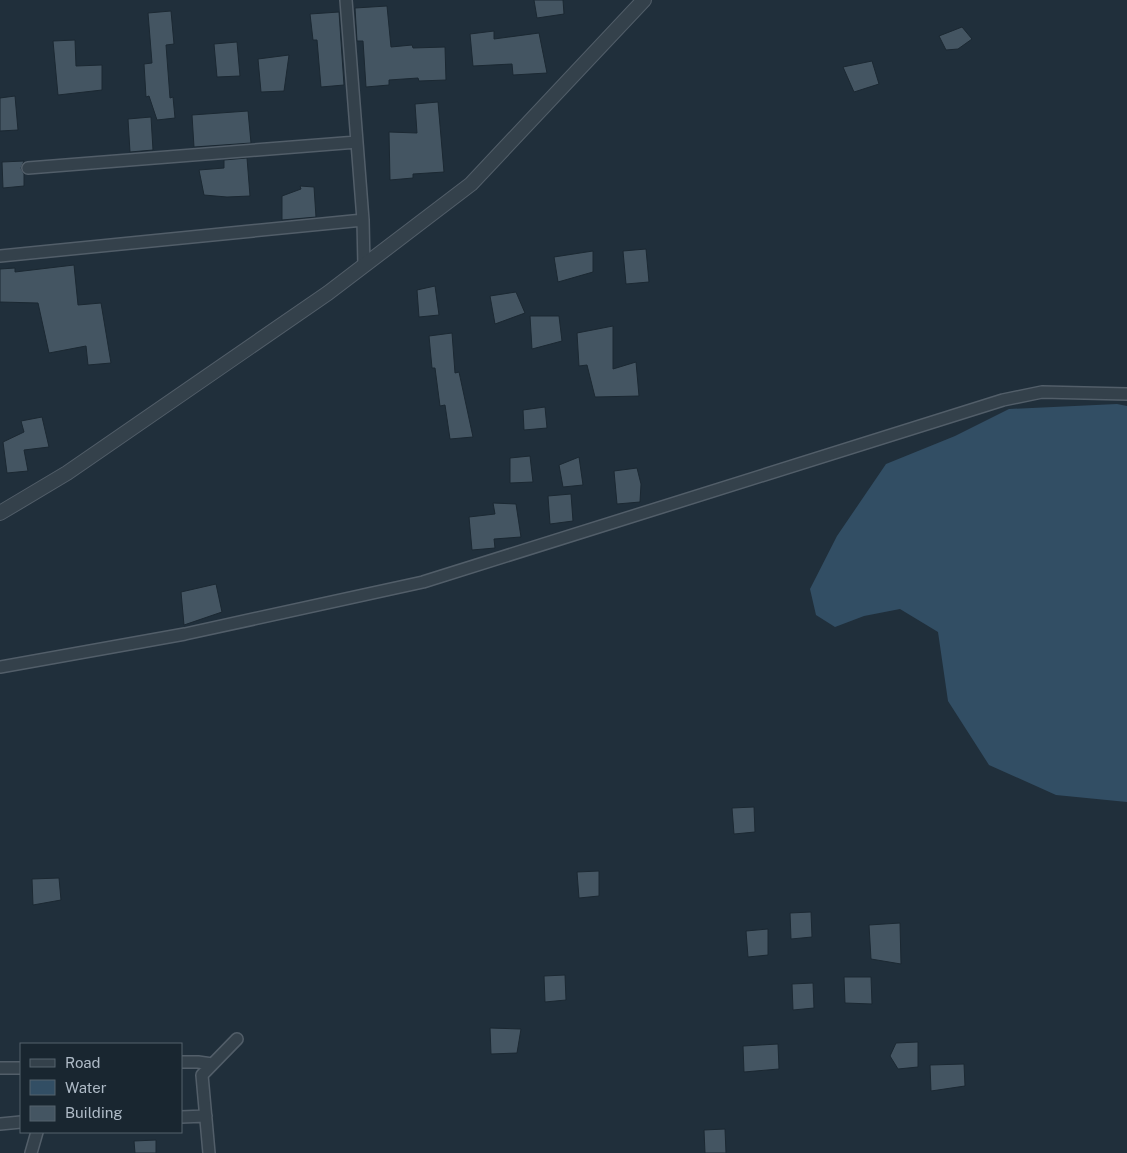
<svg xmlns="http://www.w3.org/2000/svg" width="1127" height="1153" viewBox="0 0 1127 1153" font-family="'Public Sans',sans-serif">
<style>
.water{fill:#324e64}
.building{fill:#445562;stroke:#1b2832}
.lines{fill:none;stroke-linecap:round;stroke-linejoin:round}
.minor-casing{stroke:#525e69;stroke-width:14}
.tertiary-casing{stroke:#525e69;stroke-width:16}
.minor{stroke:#34414b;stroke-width:11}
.tertiary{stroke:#34414b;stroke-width:14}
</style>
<rect width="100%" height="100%" fill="#202f3b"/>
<path class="water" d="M1117 404 1127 406V802L1056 795 989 765 948 701 938 632 900 609 864 616 835 627 816 615 810 589 837 536 886 464 955 436 1009 409Z"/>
<path class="building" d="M534 0H563L564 14 537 18Z
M387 6 391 47 412 45 413 48 445 47 446 80 419 81 418 78 389 80V85L366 87 363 41H357L355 8Z
M171 11 174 44 166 45 170 98 173 97 175 118 157 120 149 96 146 97 144 64 152 63 148 13Z
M339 12 344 85 321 87 317 40H313L310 14Z
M962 27 972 39 958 49 946 50 939 36Z
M494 31V39L539 33 547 73 513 75 512 64 473 66 470 34Z
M75 40 76 66 102 65V90L58 95 53 41Z
M237 42 240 76 217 77 214 44Z
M289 55 284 91 261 92 258 59Z
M872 61 879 84 854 92 843 67Z
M15 96 18 130 0 131V98Z
M438 102 444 172 413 174V178L390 180 389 132 417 133 415 104Z
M248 111 251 143 194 147 192 115Z
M151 117 153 150 130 152 128 119Z
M247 158 250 196 227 197 204 195 199 170 224 168V160Z
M24 161 21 168 24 174V186L3 188 2 162Z
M300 186 314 187 316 217 282 220V196L301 189Z
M646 249 649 282 626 284 623 251Z
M593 251V272L558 282 554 257Z
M74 265 78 305 101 303 111 363 88 365 86 346 49 353 38 303 0 302V269L15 268V272Z
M435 286 439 315 419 317 417 290Z
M516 292 525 313 495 324 490 296Z
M530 316H559L562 341 532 349Z
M613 326V369L636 362 639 396 595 397 587 365 579 366 577 333Z
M452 333 455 373 459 372 473 437 450 439 445 405 440 406 435 368H432L429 336Z
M545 407 547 428 524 430 523 410Z
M42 417 49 447 24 450 28 471 7 473 3 442 24 432 21 421Z
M530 456 533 482 510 483V458Z
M579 457 583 485 563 487 559 465Z
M637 468 641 484 640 502 617 504 614 471Z
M571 494 573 521 550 524 548 496Z
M493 503 516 504 521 537 494 539 495 548 472 550 469 517 495 514Z
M216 584 222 612 184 625 181 592Z
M754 807 755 832 734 834 732 808Z
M599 871V896L579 898 577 872Z
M59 878 61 900 33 905 32 879Z
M811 912 812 937 791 939 790 913Z
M900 923 901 964 871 959 869 925Z
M768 929V955L748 957 746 931Z
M565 975 566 1000 545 1002 544 976Z
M844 977H871L872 1004 845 1003Z
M813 983 814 1008 793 1010 792 984Z
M490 1028 521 1029 517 1053 491 1054Z
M918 1042V1067L898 1069 890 1056 896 1043Z
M778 1044 779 1069 744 1072 743 1046Z
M964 1064 965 1086 931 1091 930 1065Z
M725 1129 726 1153H705L704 1130Z
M156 1140V1153H135L134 1141Z"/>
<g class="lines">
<g class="minor-casing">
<path id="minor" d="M346 0 363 220 364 266
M28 168 357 142
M0 256 363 220
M0 667 185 634 423 582 1003 400 1042 392 1127 394
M181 1062H198L212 1064
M0 1068H21
M181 1117 206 1116
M0 1124 21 1122
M31 1153 37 1132
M209 1153 202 1075 237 1039"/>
</g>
<g class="tertiary-casing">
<path id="tertiary" d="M0 513 67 473 328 293 471 184 644 0"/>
</g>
<use href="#minor" class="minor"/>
<use href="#tertiary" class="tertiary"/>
</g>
<rect x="20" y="1043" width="162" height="90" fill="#192630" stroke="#55626c"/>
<rect x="30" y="1059" width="25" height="8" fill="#34414b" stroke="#55626c"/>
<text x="65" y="1068" font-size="15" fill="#afbbc7">Road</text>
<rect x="30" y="1080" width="25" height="15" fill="#324e64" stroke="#55626c"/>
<text x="65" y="1093" font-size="15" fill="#afbbc7">Water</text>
<rect x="30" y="1106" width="25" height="15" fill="#445562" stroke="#55626c"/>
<text x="65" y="1118" font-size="15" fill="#afbbc7">Building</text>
</svg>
